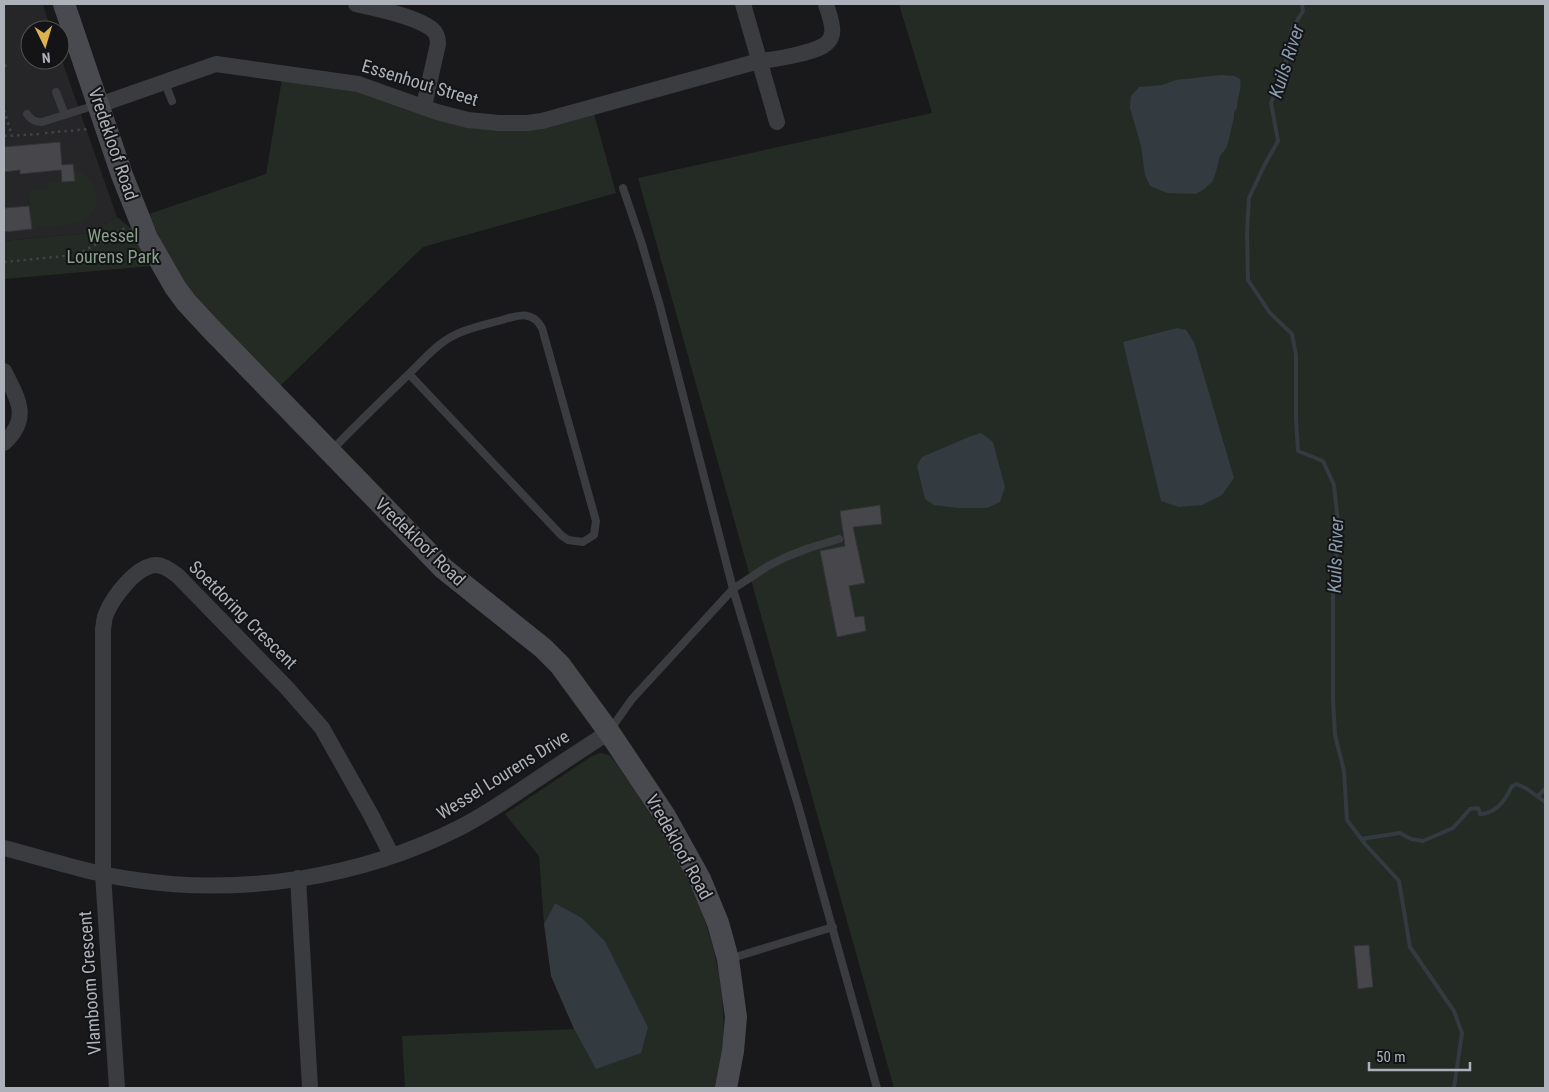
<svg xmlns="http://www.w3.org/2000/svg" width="1549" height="1092" viewBox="0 0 1549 1092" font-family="'Roboto Condensed',sans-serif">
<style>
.built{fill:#262628}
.green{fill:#242b25}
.water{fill:#333a40}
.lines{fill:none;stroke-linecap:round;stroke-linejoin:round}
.stream{stroke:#333a40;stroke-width:4}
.building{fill:#47474b;stroke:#343437}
.path{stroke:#414247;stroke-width:2.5;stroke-dasharray:2.5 4;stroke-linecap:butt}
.lane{stroke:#3b3c40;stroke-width:8}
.street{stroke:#3b3c40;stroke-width:16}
.secondary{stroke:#494a4f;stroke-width:22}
.labels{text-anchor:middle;stroke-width:4;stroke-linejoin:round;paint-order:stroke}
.street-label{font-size:18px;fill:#adb1b9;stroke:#141416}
.park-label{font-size:18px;fill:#87a18a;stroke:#141416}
.water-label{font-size:19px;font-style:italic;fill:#899caf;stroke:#141416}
</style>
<rect width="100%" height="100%" fill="#19191b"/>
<path class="built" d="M4 4H43L51 30H30V60H60V55L117 217 89 233 4 241Z"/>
<path class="green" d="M899 4H1545V1088H894L638 178 932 113Z
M282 79 351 89 455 124 594 114 616 193 423 247 280 386C248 352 212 320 184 282 170 262 159 237 149 214L266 174Z
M74 170C98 177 107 208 82 220 70 227 46 226 31 227L29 190 49 189 48 183 75 181Z
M117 217 133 230 151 266 4 279V241L89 233Z
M600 753 609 755 616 763C643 803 670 843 691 887 719 946 734 1025 715 1088H405L402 1036 574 1029 596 1068 648 1027 605 941 582 918 555 903 544 924 539 856 505 814 592 756Z"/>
<path class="water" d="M1221 75 1234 76 1240 79C1242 91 1237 97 1237 108L1234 112V117L1227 147 1220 156 1215 175 1212 182 1204 189 1196 194 1167 193 1150 186 1145 175 1141 146 1130 108 1131 96 1139 87 1162 85 1176 80Z
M1177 328 1186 330 1194 342 1234 478 1222 495 1202 505 1179 507 1161 501 1123 342Z
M981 433 993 442 1005 487 1000 502 987 508H958L934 505 925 499 917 466 922 457 971 436Z
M555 903 582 918 605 941 648 1027 641 1053 596 1069 574 1029 551 976 544 924Z"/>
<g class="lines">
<path class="stream" d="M1302 4 1303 11 1292 29 1284 71 1271 103 1278 141 1264 166 1249 198 1247 233 1248 280 1270 313 1292 334 1296 355V419L1298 451 1323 461 1334 485 1339 532 1333 587V700L1335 735 1344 771 1347 820 1365 844 1399 881 1410 947 1454 1011 1462 1033 1454 1088
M1538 796 1545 789
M1361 839 1400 833 1411 839 1423 841 1453 828 1470 809 1478 808 1480 814C1496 814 1506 799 1512 786L1517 784 1527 789 1545 802"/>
</g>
<path class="building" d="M60 142 62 165 73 164 75 181 62 182 61 170 20 174V170L4 172V147Z
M29 206 32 229 4 232V208Z
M880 505 882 524 853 527 865 583 849 586 855 617 864 616 866 631 837 637 820 551 845 546 840 511Z
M1369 945 1373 987 1358 989 1354 946Z"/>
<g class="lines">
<path class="path" d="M4 66 10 65
M4 110 12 136
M45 133 89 129
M4 136 40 134
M77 255 125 228
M4 262 76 255 139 259"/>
<path class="lane" d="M165 83 172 101
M56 92 65 115
M27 114C31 120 35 122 42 122L96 105
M623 188 641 241 660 306 733 589 798 805 877 1088
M331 451C357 424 384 398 411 372 423 360 436 345 451 337 466 328 485 325 502 320 519 315 532 310 542 328L596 521 594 535 583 542 568 540 561 535 409 374
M610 730 632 699 733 589 768 566 786 557 809 548 839 539
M729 959 833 927"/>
<path class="street" d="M356 4C375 8 419 17 433 30 437 34 438 39 438 44L424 106
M743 4 777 122
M99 105 216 64 358 84 437 112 468 120 499 123H527L542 121 759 61C774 60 811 53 823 46 828 43 831 39 832 34 834 25 828 12 826 4
M4 371C18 399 31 418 4 443
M4 848C47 859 91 874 136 880 244 896 362 877 459 828 483 816 505 801 527 786 554 768 581 750 609 732
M298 878 310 1088
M117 1088 103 874V629C104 624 104 618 106 614 113 597 136 566 156 565 164 565 171 571 177 575L287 688 322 728 371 815 392 856"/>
<path class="secondary" d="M64 4 122 175 147 238 175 287 186 302 212 330 444 569 543 648 560 665 609 732 665 816 700 879 718 923 728 959 736 1017 733 1051 726 1088"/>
</g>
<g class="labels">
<g class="street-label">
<text transform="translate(420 83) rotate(17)" y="6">Essenhout Street</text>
<text transform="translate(113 144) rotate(71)" y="6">Vredekloof Road</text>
<text transform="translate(420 542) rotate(44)" y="6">Vredekloof Road</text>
<text transform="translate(243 615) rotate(45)" y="6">Soetdoring Crescent</text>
<text transform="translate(503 775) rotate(-32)" y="6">Wessel Lourens Drive</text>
<text transform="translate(679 847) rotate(61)" y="6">Vredekloof Road</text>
<text transform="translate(90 983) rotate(-94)" y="6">Vlamboom Crescent</text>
</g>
<g class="park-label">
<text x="113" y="242">Wessel<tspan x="113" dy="21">Lourens Park</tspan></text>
</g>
<g class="water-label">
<text transform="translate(1286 61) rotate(-72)" y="7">Kuils River</text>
<text transform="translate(1335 555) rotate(-88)" y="7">Kuils River</text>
</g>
</g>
<rect width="1549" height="1092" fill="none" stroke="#adb1b9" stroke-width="10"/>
<g transform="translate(45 45) rotate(175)"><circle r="24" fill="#141416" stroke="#515357"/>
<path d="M0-4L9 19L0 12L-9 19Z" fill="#dcb151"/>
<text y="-8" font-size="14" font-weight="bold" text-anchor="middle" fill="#adb1b9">N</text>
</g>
<path d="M1369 1062v8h101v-8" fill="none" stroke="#adb1b9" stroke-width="2.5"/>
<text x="1376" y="1062" font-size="15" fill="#adb1b9" stroke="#141416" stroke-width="4" paint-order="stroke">50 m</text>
</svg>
